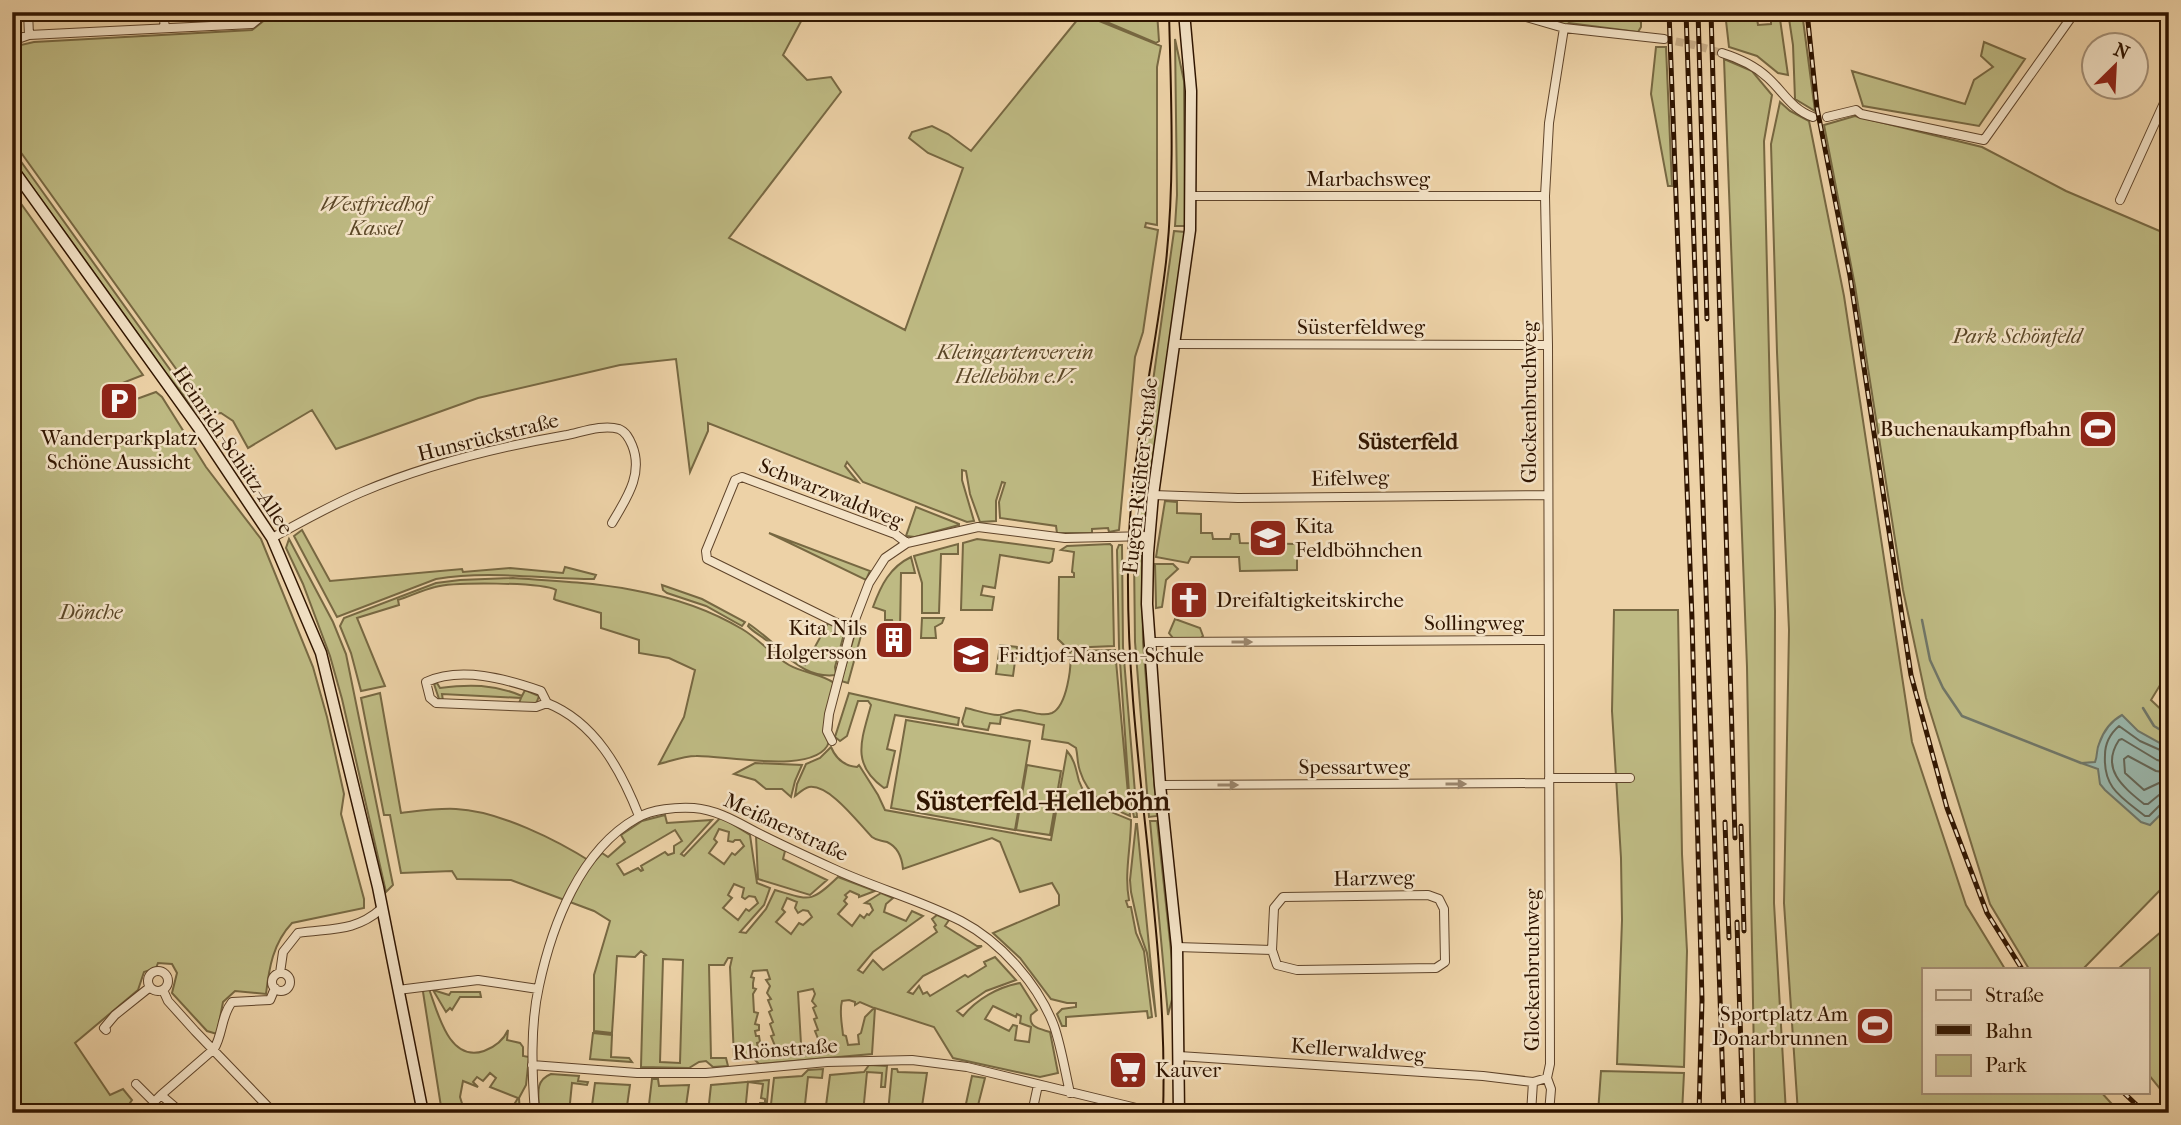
<svg xmlns="http://www.w3.org/2000/svg" width="2181" height="1125" viewBox="0 0 2181 1125" font-family="'IM FELL French Canon',serif">
<style>
.green{fill:#beba83;stroke:#776842;stroke-width:2;fill-rule:evenodd}
.water{fill:#9ab7ac;stroke:#707667;stroke-width:2}
.lines{fill:none;stroke-linecap:round;stroke-linejoin:round}
.shore{stroke:#656656;stroke-width:2}
.stream{stroke:#707667;stroke-width:2.5}
.minor-tunnel{stroke:#c7ac86;stroke-width:8;stroke-dasharray:8 4;stroke-linecap:butt}
.minor-casing{stroke:#5f442a;stroke-width:10}
.secondary-casing{stroke:#301500;stroke-width:13}
.minor{stroke:#f3e2c6;stroke-width:8}
.secondary{stroke:#f3e2c6;stroke-width:10}
.tram{stroke:#301500;stroke-width:2}
.rail-casing{stroke:#301500;stroke-width:5}
.rail{stroke:#f3e2c6;stroke-width:2.5;stroke-dasharray:8;stroke-linecap:butt}
.oneway{fill:#9b866d}
.labels{text-anchor:middle;stroke-width:5;stroke-linejoin:round;paint-order:stroke}
.street-label{font-size:21px;fill:#301500;stroke:#f3e2c6}
.park-label{font-size:21px;font-style:italic;fill:#5b4727;stroke:#f3e2c6}
.poi-label{font-size:21px;fill:#301500;stroke:#f3e2c6;text-anchor:start}
.neighbourhood-label{font-size:23px;font-weight:bold;fill:#301500;stroke:#f3e2c6}
.district-label{font-size:28px;font-weight:bold;fill:#301500;stroke:#f3e2c6}
</style>
<rect width="100%" height="100%" fill="#edd2a7"/>
<filter id="stains"><feTurbulence type="fractalNoise" baseFrequency=".00286" numOctaves="4"/><feColorMatrix values="0 0 0 0 .2 0 0 0 0 .09 0 0 0 0 .02 0 0 0 .5 -.17"/></filter>
<radialGradient id="worn" r=".72"><stop offset=".6" stop-color="#630" stop-opacity="0"/><stop offset="1" stop-color="#630" stop-opacity=".3"/></radialGradient>
<path class="green" d="M302 12H806L783 55 807 80 831 77 841 92 729 238 905 330 963 168 928 153 909 138 912 132 932 126 948 134 971 151 1082 14 1161 46 1157 67V225L1146 223 1145 227 1158 230 1143 332 1135 357 1119 530 1109 532 1108 528 1092 529V533H1057L1056 526 1000 518 999 502 1005 483 1002 482 996 501V521L980 522 970 494 966 471 962 470V480L974 521 967 522 863 482 847 462 845 466 858 482 708 423V431L690 472 676 359 620 365 478 398 336 449 312 410 248 448 233 421 221 413 212 414 207 412 12 140V47L34 42 252 30 266 19Z
M1083 12H1157L1159 41 1156 43Z
M1527 12C1556 12 1619 7 1641 22V27L1638 32 1569 23 1566 25Z
M1725 12H1756L1758 25 1771 24V12H1779L1788 75 1778 73 1757 56 1729 47Z
M1788 12H1802L1815 111 1795 99 1793 45Z
M1175 39 1184 81 1185 226H1175L1177 195Z
M1984 42 2025 59 1979 126 1863 106 1852 71 1965 104 1974 80 1993 67 1981 56Z
M1656 47H1666L1672 186H1668L1651 94Z
M1724 59 1752 71 1772 95 1764 141 1775 611 1774 903 1786 1113H1755L1747 667Z
M1780 102 1790 111 1809 121 1844 296 1912 742 1966 905 2005 969H1924V1092H2101L2120 1113H1798L1784 903 1789 630 1777 352 1771 144Z
M1855 116 1982 147 2066 191 2169 235V652L2168 672 2151 700 2169 717V881L2083 969H2029L1990 904 1926 698 1903 590 1855 286 1824 125Z
M12 149 204 417 199 415 166 373 12 159Z
M12 191 143 375 102 391 109 409 156 392 162 397 206 467 261 539 313 667 327 717 344 794 341 814 364 899V908L292 923C273 943 269 968 266 994L235 991 223 1002 217 1034 207 1031 172 993 177 973 172 964 158 963 156 968 144 972 138 990 75 1043 110 1095 123 1089 132 1100 123 1113H12Z
M1174 231 1185 232 1181 267 1145 518 1141 530 1135 531 1141 467Z
M1165 501 1177 502V513L1201 514V533H1212L1213 539H1230L1231 534H1239L1240 543 1297 544V570L1240 571 1239 557H1191L1188 563 1156 557Z
M916 507 959 524V525L915 537 906 536Z
M302 530 330 581 462 569 463 572 510 568 563 573 565 567 596 575 594 579C541 579 489 570 436 579L337 617 294 536Z
M769 533 870 571 866 580Z
M289 539 333 622 346 654 393 885 386 892 342 699 330 656 303 584 286 548Z
M977 539 1054 549 1052 561 1049 563 1000 555 995 588 983 586 981 595 994 597 992 610H961L963 543Z
M958 544V554H941L939 613H922V583L914 556Z
M1110 544 1112 546 1114 646 1067 648 1058 639 1059 577H1074V573L1072 572 1074 552 1061 550 1067 546Z
M1119 545H1122L1123 647 1137 817H1134L1129 792 1119 647 1117 550Z
M1134 556H1142L1143 642 1157 816 1149 817 1135 642Z
M911 557 915 573H901L900 629H894L892 620H885V611L873 607C881 585 890 567 911 557Z
M1155 564H1173L1178 569 1166 580 1162 607 1156 608V603Z
M513 578C592 583 672 587 742 629 759 639 772 655 789 665 803 673 822 674 834 683 832 700 834 726 829 742 818 776 723 755 696 756 684 756 671 761 659 764L684 717 695 670 669 658 639 653V640L601 628V613L556 600 554 599 556 590C541 582 453 582 435 587 423 590 410 596 398 600L399 605 357 618 385 686 361 691 351 653 340 626 344 618 436 583 460 580Z
M662 585 702 599 745 622 742 626 706 606 667 593 663 590Z
M1614 610H1678L1682 854 1687 951 1684 1067 1617 1064 1622 920 1621 858 1612 711Z
M922 618H944L942 623 935 627 936 638H921Z
M1175 619 1200 628 1203 636 1201 638H1173L1169 633Z
M828 623 843 631 844 634 835 667 836 675C806 679 787 656 766 640 760 635 753 632 748 626L749 624C768 637 785 656 805 665Z
M856 630 862 632 848 683 841 681Z
M1000 645 1017 647 1013 676 996 674Z
M1115 650 1130 816C1106 806 1088 797 1080 771 1077 763 1078 756 1076 748L1068 743 1042 739 1044 725 1001 717 1000 724 990 723 988 730 964 726 962 722 966 708C976 710 988 715 998 715 1005 715 1011 710 1019 710 1030 711 1042 717 1052 713 1067 706 1072 666 1070 651Z
M437 683 440 688C469 684 494 684 522 696L525 690 539 696 536 704 519 703 521 698 442 694 443 701 439 699 434 684Z
M380 693 401 813C418 811 438 808 456 809 499 811 557 840 593 863L602 853 608 857 625 842 621 835 642 821 665 815 667 823 712 820 681 854 684 856 721 817 750 835 757 883 770 888 764 905 740 932 746 933 766 909 775 890C810 900 810 904 838 877L875 891 859 897V895L850 891 845 895 847 897 844 901 847 904 838 914 852 926 860 915 864 918 867 914 869 915 873 910 870 904 865 903 881 893 893 898 886 904 884 912 906 921 912 911 923 916 873 952 858 970 863 973 873 960 883 970 937 932 934 927 936 925 932 919 937 915 949 920 945 926 977 946H982L923 976 908 992 913 994 919 986 923 994 927 992 930 996 965 975 968 977 986 966 984 962 995 957 1016 980 986 991 957 1011 963 1016C977 999 998 987 1020 983L1037 1010 1031 1015C1028 1028 1041 1029 1050 1032L1058 1073 1040 1077 953 1058 934 1027 875 1008 872 1054 759 1064 752 1057H734L730 967 732 958H728L724 965H709L711 1058H726L728 1066 713 1067 706 1061 699 1062 689 1068 641 1067 644 956 646 955 641 951 635 957 617 956 612 1033 594 1031V975L610 921 594 911 511 880 457 879 452 871 401 873 390 815H384L361 698ZM719 829 729 832 728 841 733 842 735 840H740L744 846 735 855 732 853 724 864 709 853 717 842 714 839ZM675 830 682 841 674 846V853L668 855 665 852 641 866 643 870 641 871 638 868 624 875 617 864ZM734 884 744 888 742 897 745 899 749 896 755 897 758 903 749 911 746 909 738 920 723 908 732 898 728 895ZM787 898 797 902 795 908 798 913 803 910 808 911 812 917 803 925 799 923 791 934 776 922 785 912 782 909ZM663 959 683 960 680 1063 660 1062ZM767 970 770 979 766 980 770 986 767 993 771 999 768 1000 772 1010 769 1012 773 1022 770 1024 774 1035 771 1036 775 1046 772 1047 773 1057 760 1058 757 1043 760 1042 759 1036H756L755 1031 759 1030V1025L755 1024 758 1013 754 1012 753 994 756 989 753 988V983L754 978 751 977 753 971ZM813 989 815 994 812 1001 816 1006 813 1008 817 1018 814 1019 818 1030 815 1031 819 1041 816 1043 818 1054 806 1055 805 1045 801 1044 798 992ZM849 1000 855 1002V1005L860 1002 874 1008 865 1017 861 1033 858 1035 859 1044 848 1045 846 1036 843 1035C842 1023 839 1012 842 1001ZM993 1006 1016 1017 1017 1014 1021 1016 1020 1023 1031 1027 1029 1042 1015 1040 1017 1026 1013 1025 1009 1031 985 1019Z
M849 693 959 718 958 725 895 715 887 749 895 751 887 787 884 788C850 764 862 739 871 705L868 701H858L847 736 840 741 835 737Z
M906 720 1030 741 1015 830 891 808Z
M831 747C836 759 844 766 857 767L859 765 878 795 885 810 1051 840 1067 751C1075 760 1076 770 1079 781 1087 805 1111 812 1131 820 1131 847 1124 874 1129 900L1126 901 1128 907H1131L1136 933 1144 951 1152 1017 1148 1018 1147 1011 1066 1017V1026H1062L1057 1014 1062 1009 1076 1007V1003H1067L1051 999 1020 958 993 933 1059 905V895L1052 883 1020 892 1000 842 992 838 903 869C902 858 898 847 887 842 881 840 877 841 872 837 859 824 830 784 809 787 804 788 799 793 795 796L797 784 806 764 820 758Z
M755 763 802 765 795 781 791 797 782 789H766L755 780 734 774Z
M1027 765 1061 771 1050 835 1016 830Z
M1150 821H1157L1175 988 1168 1015Z
M1136 824H1137L1156 1017 1147 953 1140 933 1131 892 1130 880Z
M756 836 785 851 783 859 827 880 810 895 758 879Z
M2169 925V1100L2148 1074V969H2118Z
M429 989C438 1013 449 1063 484 1051 495 1047 503 1041 508 1030L507 1040 520 1043 523 1047V1056L529 1057 526 1085 519 1098 520 1113H509L518 1098 490 1087 496 1078 490 1073 483 1081 477 1077 473 1082 478 1087 463 1081 460 1097 465 1113H442L423 992 424 990Z
M433 990 449 995 451 992H480L481 997H460L452 1010 450 1008 446 1012Z
M593 1033 612 1035 611 1057 629 1058 632 1062 590 1059Z
M869 1065 887 1066 885 1087H881L882 1073 867 1072 863 1113H825L830 1075 864 1072Z
M823 1069 822 1078 808 1077 804 1113H770L774 1078 802 1076 808 1070Z
M892 1069H897L898 1072 927 1073 921 1113H888Z
M1601 1071 1684 1073 1682 1113H1598Z
M551 1074 579 1076 578 1081 588 1082 587 1085 572 1083 569 1113H545L544 1106H539C538 1092 536 1080 551 1074Z
M972 1076 985 1078 976 1113H964Z
M652 1079H658L659 1086 689 1085 685 1113H648Z
M769 1080 766 1113H759L760 1103H765V1099L761 1098 763 1084 748 1082 745 1113H708L711 1085Z
M595 1083 630 1085 626 1113H591Z"/>
<path class="water" d="M2122 715 2138 731 2169 748V806L2150 825 2141 822 2105 790 2100 784 2098 769 2081 763 2095 762C2098 755 2096 750 2099 744 2103 732 2111 721 2122 715Z"/>
<g class="lines">
<path class="shore" d="M2169 754 2140 741 2119 726C2111 733 2105 743 2105 755 2103 788 2121 797 2145 816H2149L2162 803 2169 802
M2169 763 2157 760 2122 739 2119 740C2100 769 2123 787 2144 804H2148L2159 795 2169 793
M2169 773 2156 771 2128 756 2124 759 2125 773 2144 790 2159 783 2169 782"/>
<path class="stream" d="M1922 620 1930 660 1943 688 1962 716 2081 763
M2143 708 2154 726 2169 735"/>
<path class="minor-tunnel" d="M1664 39 1694 45 1722 53"/>
<g class="minor-casing">
<path id="minor" d="M28 12 29 35
M163 12 165 28
M1509 12 1564 28 1664 39
M12 41 29 35 252 24 263 15 275 12
M1722 53C1738 58 1754 65 1767 77 1783 91 1791 109 1813 117
M1827 117 1856 110 1861 114 1984 140 2075 12
M1191 196H1545
M2120 200 2169 92
M1175 344 1548 345
M1153 495 1238 498 1547 495
M272 538C301 522 331 505 362 492 426 465 498 447 567 435 582 432 603 424 619 429 626 432 629 438 632 445 644 474 626 499 612 523
M851 630 707 559 706 551 735 480 742 477 895 534 907 543
M1149 642 1548 640
M547 703 536 707 436 703 430 698 426 682C461 666 506 679 541 691L547 703C595 722 621 770 639 816
M832 741 827 731 829 714 851 630 869 583 885 558 907 543 978 527 1065 538 1149 536
M1549 778H1630
M1160 785 1549 783
M1177 947 1272 950 1277 965 1297 970 1436 968 1445 962 1444 909 1439 899 1428 895 1283 897 1274 908 1272 950
M148 981a10 10 0 1 1 20 0a10 10 0 1 1-20 0Z
M280 973 283 952 298 933C331 928 355 932 381 909
M272 982a9 9 0 1 1 18 0a9 9 0 1 1-18 0Z
M163 990 168 1001 195 1031 274 1113
M398 990 478 980 538 989
M106 1030 104 1028 115 1015 150 987
M1179 1056 1483 1076 1533 1082 1547 1078
M532 1065 637 1073H706L827 1062 912 1060 967 1067 1157 1113
M136 1084 154 1102 161 1095
M182 1113 161 1095 214 1049C223 1034 221 1016 232 1002L270 1000 275 988
M535 1113C532 1073 530 1026 539 986 552 925 580 850 637 818 652 809 677 807 694 808 719 810 740 824 762 835 786 847 810 858 834 869 875 888 920 900 961 921 1001 942 1038 984 1054 1026 1061 1046 1065 1071 1070 1093
M1032 1113 1038 1085
M1531 1113 1533 1082
M1549 1113 1551 1089 1547 1078 1550 1064 1548 345 1545 196 1549 123 1564 28"/>
</g>
<g class="secondary-casing">
<path id="secondary" d="M12 168 198 427 272 538 321 653 378 887 423 1113
M1179 1113 1177 947 1160 785 1147 604 1148 553 1153 495 1190 230 1191 91 1184 12"/>
</g>
<use href="#minor" class="minor"/>
<use href="#secondary" class="secondary"/>
<path class="tram" d="M1163 1113C1169 931 1126 752 1128 570 1128 467 1154 365 1166 262 1175 179 1171 95 1169 12"/>
<g class="rail-casing">
<path id="rail" d="M1669 12 1692 619 1702 1000 1699 1113
M1686 12 1724 1113
M1698 12 1707 319
M1711 12 1735 838
M1765 12V17
M1807 12 1817 108 1850 276 1911 675 1947 808 1987 913 2022 969
M1725 822 1729 938
M1741 826 1744 931
M1737 922 1743 1113
M2123 1092 2145 1113"/>
</g>
<use href="#rail" class="rail"/>
</g>
<defs><path id="oneway-solid" d="M-6-.8H1V-3.2L6.5 0L1 3.2V.8H-6Z" transform="scale(1.75)"/></defs>
<g class="oneway">
<use href="#oneway-solid" transform="translate(1242 642)"/>
<use href="#oneway-solid" transform="translate(1456 784)"/>
<use href="#oneway-solid" transform="translate(1228 785)"/>
</g>
<defs>
<g id="parking-square" transform="scale(2.0125)"><rect x="-9" y="-9" width="18" height="18" rx="4" fill="#8f2418" stroke="#f3e2c6"/><path d="M-3.5-5.5H1a3.5 3.5 0 0 1 0 7H-1V5.5H-3.5ZM-1-3.4V-.6H.8a1.4 1.4 0 0 0 0-2.8Z" fill="#fff"/></g>
<g id="stadium-square" transform="scale(2.0125)"><rect x="-9" y="-9" width="18" height="18" rx="4" fill="#8f2418" stroke="#f3e2c6"/><path d="M0-5a6.5 5 0 1 0 0 10a6.5 5 0 1 0 0-10ZM-3.5-1.8h7v3.6h-7Z" fill="#fff"/></g>
<g id="school-square" transform="scale(2.0125)"><rect x="-9" y="-9" width="18" height="18" rx="4" fill="#8f2418" stroke="#f3e2c6"/><path d="M0-5L7-2L0 1L-7-2ZM-4 1L0 2.5L4 1V4Q0 6-4 4Z" fill="#fff"/></g>
<g id="church-square" transform="scale(2.0125)"><rect x="-9" y="-9" width="18" height="18" rx="4" fill="#8f2418" stroke="#f3e2c6"/><path d="M-1.2-6h2.4v3.5h3.3v2.4h-3.3V6h-2.4V-.1h-3.3v-2.4h3.3Z" fill="#fff"/></g>
<g id="building-square" transform="scale(2.0125)"><rect x="-9" y="-9" width="18" height="18" rx="4" fill="#8f2418" stroke="#f3e2c6"/><path d="M-4-6H4V6H1V3H-1V6H-4ZM-2.5-4.3h1.7v1.8h-1.7ZM.8-4.3h1.7v1.8H.8ZM-2.5-1h1.7V.8h-1.7ZM.8-1h1.7V.8H.8Z" fill="#fff"/></g>
<g id="supermarket-square" transform="scale(2.0125)"><rect x="-9" y="-9" width="18" height="18" rx="4" fill="#8f2418" stroke="#f3e2c6"/><path d="M-6-5.5h2.5l.6 2H6L4.5 2H-2.5L-4.4-4H-6ZM-1.5 3.2a1.3 1.3 0 1 0 .1 0ZM3 3.2a1.3 1.3 0 1 0 .1 0Z" fill="#fff"/></g>
</defs>
<g fill-rule="evenodd">
<use href="#parking-square" x="119" y="401"/>
<use href="#stadium-square" x="2098" y="429"/>
<use href="#school-square" x="1268" y="538"/>
<use href="#church-square" x="1189" y="600"/>
<use href="#building-square" x="894" y="640"/>
<use href="#school-square" x="971" y="655"/>
<use href="#stadium-square" x="1875" y="1026"/>
<use href="#supermarket-square" x="1128" y="1070"/>
</g>
<g class="labels">
<g class="street-label">
<text x="1368" y="186">Marbachsweg</text>
<text x="1361" y="334">Süsterfeldweg</text>
<text transform="translate(1529 402) rotate(-90)" y="7">Glockenbruchweg</text>
<text transform="translate(488 437) rotate(-14)" y="7">Hunsrückstraße</text>
<text transform="translate(233 450) rotate(56)" y="7">Heinrich-Schütz-Allee</text>
<text transform="translate(1140 476) rotate(-84)" y="7">Eugen-Richter-Straße</text>
<text transform="translate(1350 478) rotate(-1)" y="7">Eifelweg</text>
<text transform="translate(831 493) rotate(22)" y="7">Schwarzwaldweg</text>
<text x="1474" y="630">Sollingweg</text>
<text x="1354" y="774">Spessartweg</text>
<text transform="translate(786 827) rotate(25)" y="7">Meißnerstraße</text>
<text transform="translate(1374 878) rotate(-1)" y="7">Harzweg</text>
<text transform="translate(1532 970) rotate(-90)" y="7">Glockenbruchweg</text>
<text transform="translate(785 1049) rotate(-4)" y="7">Rhönstraße</text>
<text transform="translate(1358 1050) rotate(4)" y="7">Kellerwaldweg</text>
</g>
<g class="park-label">
<text x="375" y="211">Westfriedhof<tspan x="375" dy="24">Kassel</tspan></text>
<text x="2017" y="343">Park Schönfeld</text>
<text x="1015" y="359">Kleingartenverein<tspan x="1015" dy="24">Helleböhn e.V.</tspan></text>
<text x="91" y="619">Dönche</text>
</g>
<g class="poi-label">
<text x="2071" y="436" text-anchor="end">Buchenaukampfbahn</text>
<text x="119" y="445" text-anchor="middle">Wanderparkplatz<tspan x="119" dy="24">Schöne Aussicht</tspan></text>
<text x="1295" y="533">Kita<tspan x="1295" dy="24">Feldböhnchen</tspan></text>
<text x="1216" y="607">Dreifaltigkeitskirche</text>
<text x="867" y="635" text-anchor="end">Kita Nils<tspan x="867" dy="24">Holgersson</tspan></text>
<text x="998" y="662">Fridtjof-Nansen-Schule</text>
<text x="1848" y="1021" text-anchor="end">Sportplatz Am<tspan x="1848" dy="24">Donarbrunnen</tspan></text>
<text x="1155" y="1077">Kauver</text>
</g>
<g class="neighbourhood-label">
<text x="1408" y="449">Süsterfeld</text>
</g>
<g class="district-label">
<text x="1043" y="810">Süsterfeld-Helleböhn</text>
</g>
</g>
<rect width="2181" height="1125" fill="none" stroke="#edd2a7" stroke-width="42"/>
<rect x="14" y="14" width="2153" height="1097" fill="none" stroke="#301500" stroke-width="3.5"/>
<rect x="21" y="21" width="2139" height="1083" fill="none" stroke="#301500" stroke-width="2"/>
<rect x="1922" y="968" width="228" height="126" fill="#f3e2c6" stroke="#a59077" stroke-width="2"/>
<rect x="1936" y="990" width="35" height="10" fill="#f3e2c6" stroke="#a59077" stroke-width="2"/>
<text x="1985" y="1002" font-size="21" fill="#301500">Straße</text>
<rect x="1936" y="1025" width="35" height="10" fill="#301500" stroke="#a59077" stroke-width="2"/>
<text x="1985" y="1038" font-size="21" fill="#301500">Bahn</text>
<rect x="1936" y="1055" width="35" height="21" fill="#beba83" stroke="#a59077" stroke-width="2"/>
<text x="1985" y="1072" font-size="21" fill="#301500">Park</text>
<g transform="translate(2115 66) rotate(24)"><circle r="33" fill="#f3e2c6" stroke="#a59077" stroke-width="2"/>
<path d="M0-5L12 26L0 18L-12 26Z" fill="#8f2418"/>
<text y="-10" font-size="19" font-weight="bold" text-anchor="middle" fill="#301500">N</text>
</g>
<rect width="100%" height="100%" filter="url(#stains)"/>
<rect width="100%" height="100%" fill="url(#worn)"/>
</svg>
